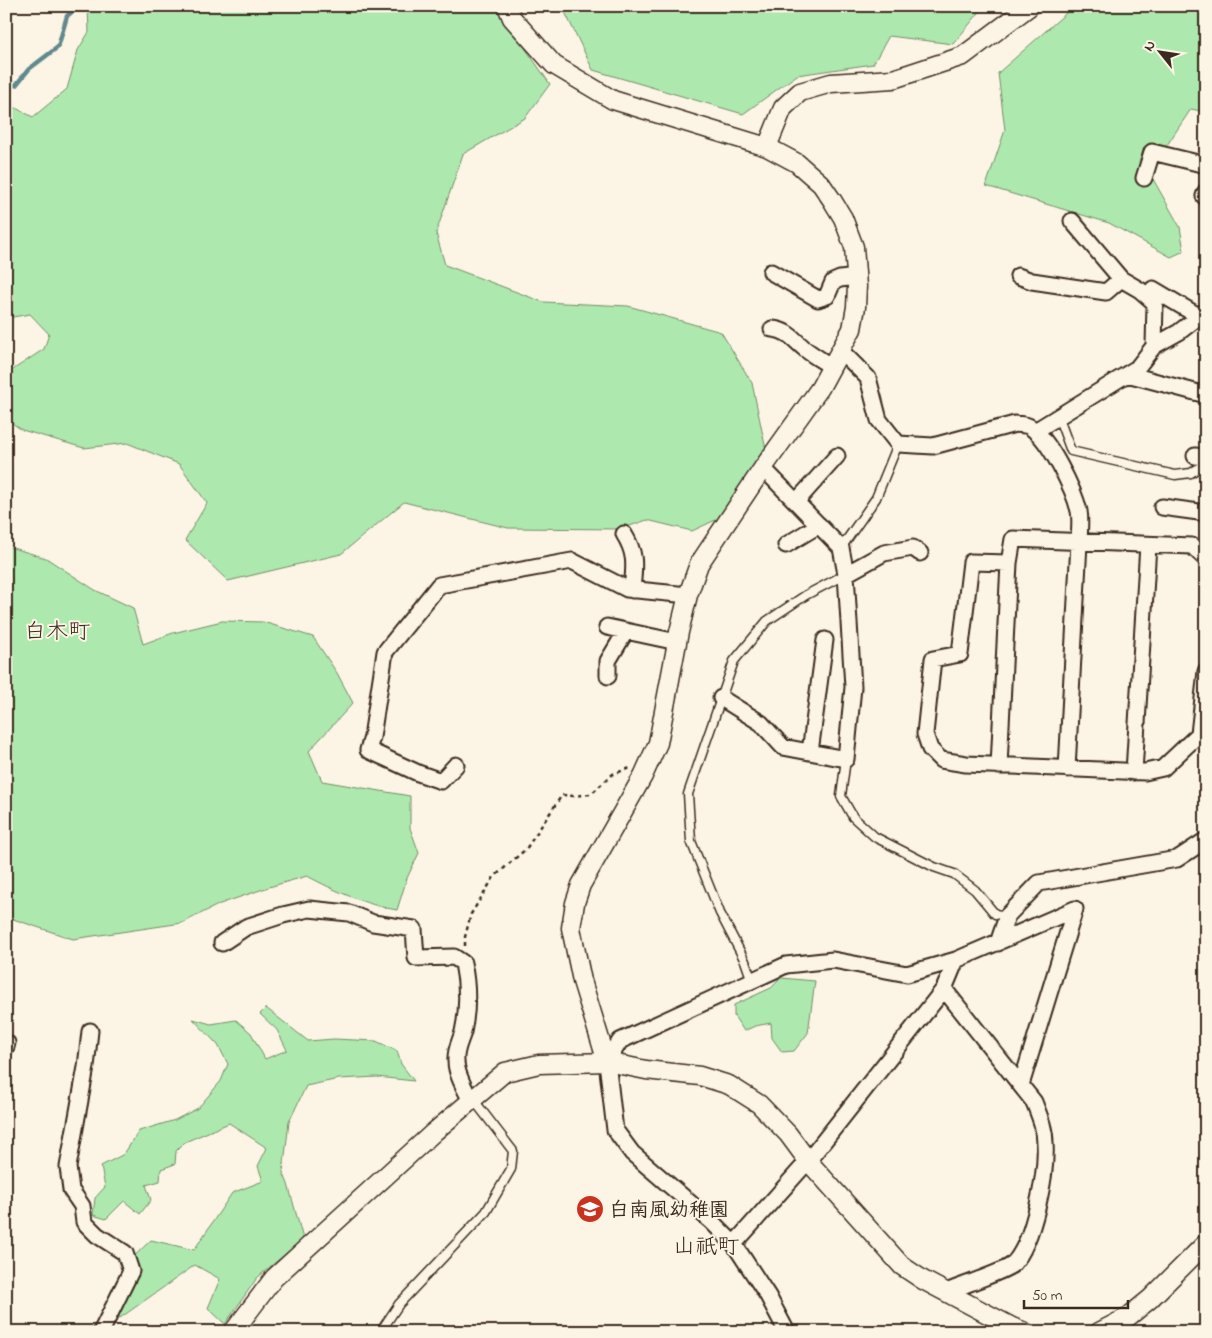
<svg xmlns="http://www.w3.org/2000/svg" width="1212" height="1338" viewBox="0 0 1212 1338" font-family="'Indie Flower','Klee One',sans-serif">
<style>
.green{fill:#ade9af;stroke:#748a66}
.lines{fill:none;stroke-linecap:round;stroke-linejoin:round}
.stream{stroke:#60898d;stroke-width:4.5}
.service-casing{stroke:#3b2a1e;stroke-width:11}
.minor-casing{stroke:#3b2a1e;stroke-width:19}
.tertiary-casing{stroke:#3b2a1e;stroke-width:21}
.path{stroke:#3b2a1e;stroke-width:2.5;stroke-dasharray:4 4;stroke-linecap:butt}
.service{stroke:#fcf5e5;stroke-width:8}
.minor{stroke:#fcf5e5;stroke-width:15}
.tertiary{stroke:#fcf5e5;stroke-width:18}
.labels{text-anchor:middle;stroke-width:4;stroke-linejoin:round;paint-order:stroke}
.poi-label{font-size:20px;font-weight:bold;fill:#3b2a1e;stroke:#fcf5e5;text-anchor:start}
.quarter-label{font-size:22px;fill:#3b2a1e;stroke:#fcf5e5}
</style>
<rect width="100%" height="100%" fill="#fcf5e5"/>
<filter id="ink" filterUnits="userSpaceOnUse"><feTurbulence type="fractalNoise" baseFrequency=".02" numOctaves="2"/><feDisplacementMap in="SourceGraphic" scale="10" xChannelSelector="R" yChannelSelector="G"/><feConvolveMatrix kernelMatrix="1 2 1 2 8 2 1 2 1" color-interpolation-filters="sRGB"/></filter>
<g filter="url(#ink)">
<path class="green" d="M89 6H496L550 84 525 118 463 154 436 233 445 265 543 302 628 306 721 332 752 383 766 450 722 517 692 531 647 520 621 529 508 528 404 502 341 554 228 581 185 540 207 503 179 464 127 443 84 448 22 430 6 419V371H11L44 349 49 334 30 314 13 317 6 316V103L33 117 67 89 78 50 89 32 88 8Z
M562 6H982L983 8 953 44 889 36 873 64 797 75 743 114 593 70Z
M1074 6H1206V112L1191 109 1149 172 1180 227 1184 251 1171 257 1109 223 986 186 1005 130 998 73Z
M6 546 46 558 95 590 133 608 143 644 173 633 222 621 263 622 313 637 337 673 353 703 309 751 322 781 410 796V828L419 853 407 878 397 910C365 905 336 891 307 876L269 887 220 904 182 923 73 939 13 919 6 914Z
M781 978 815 981 808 1033 794 1051 782 1052 772 1038 771 1023 755 1026 744 1031 734 1016V1005L771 988Z
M266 1008 308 1041 334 1039 376 1041 397 1051 401 1064 414 1081 377 1077 339 1079 306 1086 289 1122 283 1172 288 1184 303 1239 257 1278 225 1324 208 1308 220 1279 195 1265 120 1318 116 1312 123 1267 151 1240 194 1250 232 1193 263 1181 258 1166 267 1148 229 1123 185 1142 176 1151 175 1164 161 1169 160 1181 146 1185 151 1200 140 1214 124 1201 106 1219 93 1215 95 1198 105 1187 101 1166 124 1154 139 1131 175 1120 198 1108 221 1081 228 1064 218 1045 193 1019 211 1024 236 1020 251 1033 265 1059 287 1050 277 1030 260 1014Z"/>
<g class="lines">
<path class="stream" d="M6 86 16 85 29 69 58 47 67 16 79 6"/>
<g class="service-casing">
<path id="service" d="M1058 416 1071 451 1175 475 1191 473 1206 463
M841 548 876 498 898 444
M846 759 841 796 853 817 875 837 934 867 954 874 975 890 995 914 1007 916
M752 981 745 961 720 913 691 841 688 794 734 661 767 621 806 595 846 574
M384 1332 383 1328 399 1304 486 1212 511 1169 513 1151 473 1099"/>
</g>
<g class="minor-casing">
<path id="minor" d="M1144 178 1152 152 1206 165
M1206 191 1204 196 1206 198
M771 272 818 299 827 296 833 282 840 279 857 277
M1018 276 1032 281 1106 292 1121 279
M1153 289 1200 317
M772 329C788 330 794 340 805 349 814 356 823 361 832 367
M1154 346 1179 332 1206 311
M841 351 868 378 879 420 898 444 933 446 1015 424C1020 425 1026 424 1030 427 1049 438 1074 490 1079 511 1081 521 1079 533 1079 543L1067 769
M1127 374 1206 395
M1035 431 1137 368 1154 346 1155 303 1140 290 1121 279 1072 221
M1195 456 1206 457
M796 502 837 456
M1162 507 1206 513
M624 534C637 555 634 567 632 590
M786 545 819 525
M1009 563 971 562 960 654 933 659 925 734 930 749 941 760 966 764 1145 772 1163 768 1199 734 1206 671
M846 574 884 553 913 548 920 553
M607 627 677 642
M608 676V661L626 631
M721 698 761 723 783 747 846 759 853 687 846 574 841 548 763 468
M810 752 825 640
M456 765 441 781 418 773 368 750 372 737 385 652 439 585 572 561 627 589 688 595
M999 766 1009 563 1013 539 1192 546 1206 559
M1134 772 1148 545
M222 943 246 927 283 915 309 909 349 913 373 923 414 929 416 958 454 957 463 963C468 986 468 1009 463 1032 460 1042 455 1050 456 1061 456 1074 465 1089 471 1101
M998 943 1007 916 1039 883 1177 859 1206 840
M944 989 1034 1102C1039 1115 1045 1128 1045 1143 1047 1172 1034 1242 1013 1264 1006 1271 958 1287 946 1292
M90 1031 86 1067 68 1167 71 1190 82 1206 84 1222 97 1235 125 1253 131 1271 101 1332
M6 1047 7 1043
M734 1244 808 1161 944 989 956 960
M787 1332 768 1296 734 1244 711 1221 632 1153 615 1130 607 1062 620 1041 786 965 833 960 907 974 956 960 1075 909 1021 1085"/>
</g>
<g class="tertiary-casing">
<path id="tertiary" d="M507 6 512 18 554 65 613 100 767 147 797 163 821 184 832 200 843 218 854 247 857 286 856 307 852 329 820 388 763 468 699 564 688 595 679 632 658 743 643 776 581 885 575 903 571 928 582 981 607 1062
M767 147 783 108 800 92 831 83 893 79 963 56 1030 6
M233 1332 274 1278 434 1132 505 1072 539 1064 607 1062 646 1070 700 1076 729 1085 759 1104 788 1134 808 1161 902 1266 923 1280 1012 1327 1025 1332
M1099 1332 1128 1317 1150 1299 1206 1243"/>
</g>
<path class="path" d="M465 946V937L471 914 494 877 526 849 562 795 574 796 591 794 613 774 630 768"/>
<use href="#service" class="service"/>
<use href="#minor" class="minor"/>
<use href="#tertiary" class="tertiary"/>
</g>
</g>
<defs>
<g id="school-disc" transform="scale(1.4375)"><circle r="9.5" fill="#c8321e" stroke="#fcf5e5"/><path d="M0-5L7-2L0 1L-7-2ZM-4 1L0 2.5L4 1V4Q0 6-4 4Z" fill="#fff"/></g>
</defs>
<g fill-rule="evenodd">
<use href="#school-disc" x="590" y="1209"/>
</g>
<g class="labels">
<g class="poi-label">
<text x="609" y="1216">白南風幼稚園</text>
</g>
<g class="quarter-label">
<text x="57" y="638">白木町</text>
<text x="706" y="1253">山祇町</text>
</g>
</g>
<rect width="1212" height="1338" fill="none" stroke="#fcf5e5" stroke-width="25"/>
<rect x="12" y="12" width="1187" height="1313" fill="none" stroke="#3b2a1e" stroke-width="2" filter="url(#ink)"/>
<g transform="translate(1160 52) rotate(300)" stroke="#fcf5e5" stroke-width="4" paint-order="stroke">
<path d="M0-4L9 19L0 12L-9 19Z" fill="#3b2a1e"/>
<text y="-8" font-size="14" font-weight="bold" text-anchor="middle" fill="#3b2a1e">N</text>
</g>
<path d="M1024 1300v8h104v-8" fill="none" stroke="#3b2a1e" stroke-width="2.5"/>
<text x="1032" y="1300" font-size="15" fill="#3b2a1e" stroke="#fcf5e5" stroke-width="4" paint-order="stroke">50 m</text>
</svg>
